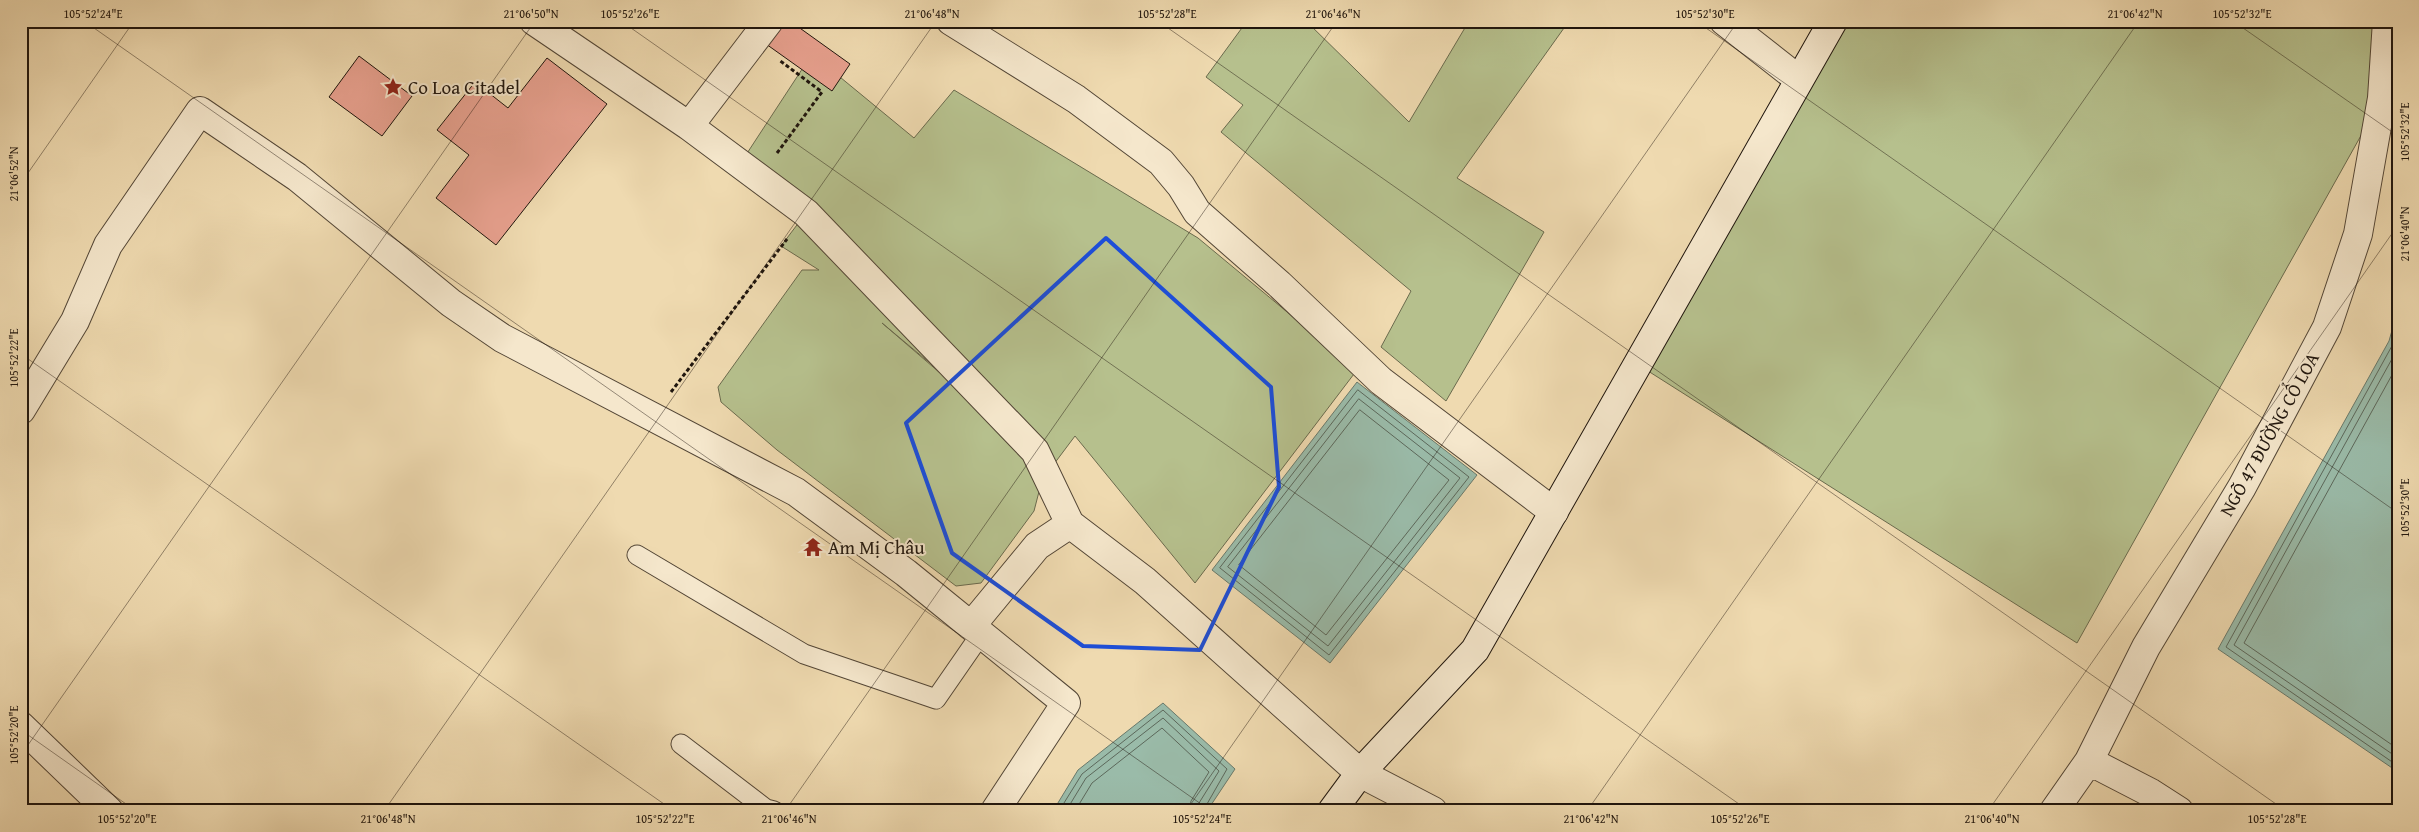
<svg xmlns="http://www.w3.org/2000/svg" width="2419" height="832" viewBox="0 0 2419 832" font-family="'Gentium Book Plus',serif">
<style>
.green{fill:#b6c08d;stroke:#6a6a4d;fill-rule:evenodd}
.water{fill:#9abba9;stroke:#69796b}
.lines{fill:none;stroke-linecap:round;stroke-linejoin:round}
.shore{stroke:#5c685b;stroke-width:1}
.building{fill:#e7a08e;stroke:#1f150d}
.lane-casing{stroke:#534636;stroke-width:21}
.street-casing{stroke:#534636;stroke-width:30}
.secondary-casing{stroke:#1f150d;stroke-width:30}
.path{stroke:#1f150d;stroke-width:3;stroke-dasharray:4 2.5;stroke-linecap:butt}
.lane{stroke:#f5e7cc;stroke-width:19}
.street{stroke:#f5e7cc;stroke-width:28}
.secondary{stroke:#f5e7cc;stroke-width:28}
.marked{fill:none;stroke:#1d4ed8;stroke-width:4;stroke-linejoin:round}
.ticks{fill:none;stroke:#1f150d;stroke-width:1;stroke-opacity:0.45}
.labels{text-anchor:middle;stroke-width:4;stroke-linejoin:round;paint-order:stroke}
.poi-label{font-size:19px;fill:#1f150d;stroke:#f5e7cc;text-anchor:start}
.street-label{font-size:19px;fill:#1f150d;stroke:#f5e7cc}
.neatline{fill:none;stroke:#1f150d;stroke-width:2}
.ticks-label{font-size:12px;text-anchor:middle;fill:#1f150d}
</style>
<rect width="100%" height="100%" fill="#efdab0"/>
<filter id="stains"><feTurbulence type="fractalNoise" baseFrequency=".004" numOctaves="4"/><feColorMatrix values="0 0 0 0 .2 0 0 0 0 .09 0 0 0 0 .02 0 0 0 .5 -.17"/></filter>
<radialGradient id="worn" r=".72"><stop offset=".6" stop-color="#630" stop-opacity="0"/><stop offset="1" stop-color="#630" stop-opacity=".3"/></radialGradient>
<path class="green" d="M1247 21H1306L1409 122 1469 21H1569L1457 178 1544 232 1446 401 1381 347 1411 291 1221 132 1243 105 1206 77Z
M1838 21H2303L2386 24 2382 98 2077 643 1637 364Z
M812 54 914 138 954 90 1198 238 1357 370 1195 583 1075 436 1042 480 1034 511 981 583 956 586 777 450 721 402 718 387 802 270H819L781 246 806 213 740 164ZM882 323 1035 451 1026 447Z"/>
<path class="water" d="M2398 309V772L2218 649 2389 341Z
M1357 382 1477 475 1330 663 1212 570Z
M1163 703 1235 769 1207 811H1053L1078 770Z"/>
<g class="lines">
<path class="shore" d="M2398 327 2393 344 2226 647 2398 766
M2398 348 2234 645 2398 758
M2398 364 2244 643 2398 749
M1358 390 1469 477 1329 655 1220 568Z
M1359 399 1460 478 1328 646 1228 567Z
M1360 410 1449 480 1326 635 1239 565Z
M1059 811 1082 774 1163 710 1227 769 1203 811
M1066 811 1086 778 1163 718 1219 771 1199 803 1197 811
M1075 811 1092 783 1162 728 1209 772 1191 801 1189 811"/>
</g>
<path class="building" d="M772 21H790L850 64 832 91 759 39Z
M359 56 412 96 382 136 329 97Z
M547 58 607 104 496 245 436 198 469 155 437 130 475 82 508 108Z"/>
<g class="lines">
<g class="lane-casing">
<path id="lane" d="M637 555 804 654 936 699 981 634
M681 744 766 809 774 811"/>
</g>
<g class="street-casing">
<path id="street" d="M534 21 689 126 806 213 1035 451 1070 524 1145 581 1360 773 1433 811
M951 21 1076 99 1161 162 1181 186 1197 212 1279 284 1381 381 1554 512
M1724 21 1798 79
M689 126 769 21
M21 410 75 321 108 245 200 111 297 177 451 303 502 338 796 492 906 573 1066 703 995 811
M971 626 1037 546 1070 524
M21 726 109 811
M2089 761 2151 793 2179 811
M2054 811 2089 761 2146 647 2242 487 2327 327 2358 234 2382 98 2387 21"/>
</g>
<g class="secondary-casing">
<path id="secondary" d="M1332 811 1360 773 1475 650 1833 21"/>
</g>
<path class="path" d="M777 153 822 92 779 60
M671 392 787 239"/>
<use href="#lane" class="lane"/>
<use href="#street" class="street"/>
<use href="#secondary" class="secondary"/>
</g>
<path class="marked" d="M1106 238 1271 387 1279 487 1200 650 1083 646 952 553 906 423Z"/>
<path class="ticks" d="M84 21 1211 811M621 21 1749 811M1158 21 2286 811M1696 21 2398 513M2233 21 2398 136M21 183 134 21M21 354 674 811M21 730 136 811M21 755 535 21M384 811 936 21M785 811 1337 21M1186 811 1738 21M1587 811 2139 21M1988 811 2398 225M2389 811 2398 798"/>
<defs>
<g id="sight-bare" transform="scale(1.5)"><path d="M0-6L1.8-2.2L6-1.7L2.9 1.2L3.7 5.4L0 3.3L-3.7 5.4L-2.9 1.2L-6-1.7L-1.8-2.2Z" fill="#8f2418" stroke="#f5e7cc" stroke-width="2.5" paint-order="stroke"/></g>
<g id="temple-bare" transform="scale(1.5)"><path d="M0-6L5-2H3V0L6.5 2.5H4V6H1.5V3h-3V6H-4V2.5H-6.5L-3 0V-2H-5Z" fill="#8f2418" stroke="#f5e7cc" stroke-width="2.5" paint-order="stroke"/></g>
</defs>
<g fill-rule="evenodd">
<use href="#sight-bare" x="393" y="87"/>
<use href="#temple-bare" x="813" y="547"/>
</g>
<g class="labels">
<g class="poi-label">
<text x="408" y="94">Co Loa Citadel</text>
<text x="828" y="554">Am Mị Châu</text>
</g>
<g class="street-label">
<text transform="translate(2269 434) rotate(-61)" y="7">NGÕ 47 ĐƯỜNG CỔ LOA</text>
</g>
</g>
<rect width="2419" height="832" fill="none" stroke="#efdab0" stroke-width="55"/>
<rect x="28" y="28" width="2364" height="776" class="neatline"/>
<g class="ticks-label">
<text x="93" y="18">105°52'24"E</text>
<text x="531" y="18">21°06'50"N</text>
<text x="630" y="18">105°52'26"E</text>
<text x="932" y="18">21°06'48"N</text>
<text x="1167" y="18">105°52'28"E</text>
<text x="1333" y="18">21°06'46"N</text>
<text x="1705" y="18">105°52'30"E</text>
<text x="2135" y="18">21°06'42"N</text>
<text x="2242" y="18">105°52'32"E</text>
<text transform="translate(2405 132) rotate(-90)" y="4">105°52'32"E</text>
<text transform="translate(14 174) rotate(-90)" y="4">21°06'52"N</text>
<text transform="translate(2405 234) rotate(-90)" y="4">21°06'40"N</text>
<text transform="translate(14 358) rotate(-90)" y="4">105°52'22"E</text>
<text transform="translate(2405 508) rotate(-90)" y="4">105°52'30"E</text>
<text transform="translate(14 735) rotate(-90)" y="4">105°52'20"E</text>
<text x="127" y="823">105°52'20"E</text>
<text x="388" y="823">21°06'48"N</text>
<text x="665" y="823">105°52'22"E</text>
<text x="789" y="823">21°06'46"N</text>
<text x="1202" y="823">105°52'24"E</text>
<text x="1591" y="823">21°06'42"N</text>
<text x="1740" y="823">105°52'26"E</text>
<text x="1992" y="823">21°06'40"N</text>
<text x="2277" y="823">105°52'28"E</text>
</g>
<rect width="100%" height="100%" filter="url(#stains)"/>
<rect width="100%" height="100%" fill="url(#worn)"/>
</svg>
